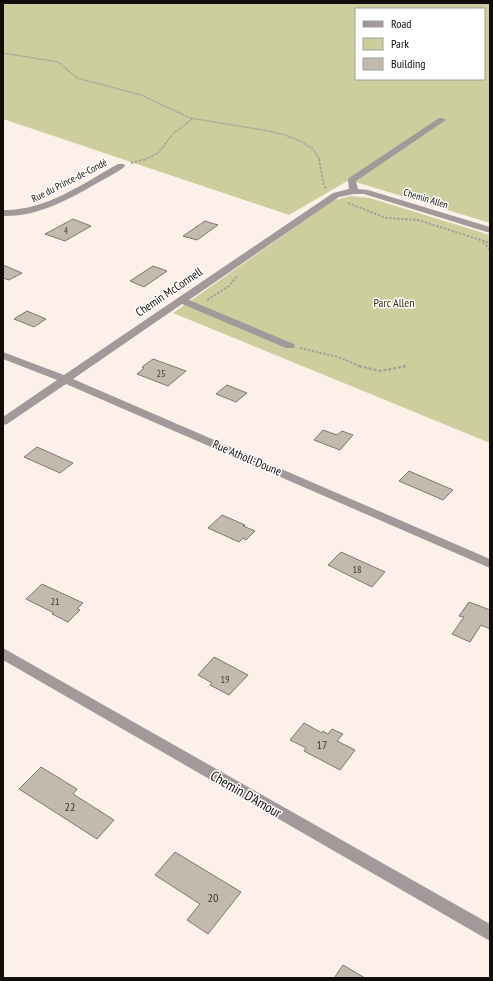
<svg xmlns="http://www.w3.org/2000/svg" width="493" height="981" viewBox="0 0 493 981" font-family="'PT Sans Narrow',sans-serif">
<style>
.green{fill:#cccf9d;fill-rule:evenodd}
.building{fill:#c2baad;stroke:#7f786b}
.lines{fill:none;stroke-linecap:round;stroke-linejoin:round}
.path-far2{stroke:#a99f9a;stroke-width:1.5;stroke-dasharray:2 1;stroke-linecap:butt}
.path-far1{stroke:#a99f9a;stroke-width:2;stroke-dasharray:2.5 1.5;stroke-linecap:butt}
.path{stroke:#a99f9a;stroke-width:2.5;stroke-dasharray:3 2;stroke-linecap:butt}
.minor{fill:#a29a9a;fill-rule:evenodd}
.labels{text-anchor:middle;stroke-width:3;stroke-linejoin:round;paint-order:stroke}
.far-number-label{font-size:9px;fill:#3d3833}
.far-street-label{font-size:10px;fill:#110c0a;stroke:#fff}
.number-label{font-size:10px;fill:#3d3833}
.street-label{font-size:12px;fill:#110c0a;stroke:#fff}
.park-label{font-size:12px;fill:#2f3011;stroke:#fff}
.near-number-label{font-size:12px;fill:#3d3833}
.near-street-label{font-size:14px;fill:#110c0a;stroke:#fff}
</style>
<rect width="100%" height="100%" fill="#fdf0e9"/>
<path class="green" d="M3 3H490V223L349 180 289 215 3 119ZM356 9H484V79H356Z
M351 196 370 198 490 235V443L173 313 334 200Z"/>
<path class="building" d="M73 219 91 226 65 241 45 234Z
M205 221 218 225 197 240 183 236Z
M3 265 22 273 9 280 3 278Z
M153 266 167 271 144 287 130 281Z
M27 311 46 319 34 327 14 319Z
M153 359 186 371 168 386 137 374 144 368 142 367Z
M227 385 247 393 236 402 216 394Z
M323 430 337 435 342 431 353 435 340 450 314 440Z
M37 447 73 463 60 473 24 457Z
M409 471 453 490 443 500 399 481Z
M222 515 245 525 243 526 255 531 246 540 243 538 239 542 208 528Z
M341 552 385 572 372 587 328 565Z
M42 584 83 603 77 609 80 610 68 622 52 614 54 613 26 599Z
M469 602 490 610V629L481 625 470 642 452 634 464 617 459 616Z
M214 657 248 675 229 695 210 685 212 683 198 675Z
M304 723 322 733 323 731 328 734 332 729 343 734 337 741 355 750 340 770 304 751 306 748 290 740Z
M41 767 77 789 73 794 114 820 97 839 19 789Z
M175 852 241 892 208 934 187 920 200 904 155 875Z
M343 965 365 978H334Z"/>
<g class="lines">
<path class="path-far2" d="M3 53 58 62 77 78 141 95 190 118 269 131 285 135 300 141 313 149 320 160
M144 160 158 153 173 134 192 119"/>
<path class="path-far1" d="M319 159 324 186 327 189
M131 163 146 159
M348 203 386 218 418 220 490 243
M483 242 490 250
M207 300 229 286 238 275
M300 348 338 357 362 367
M403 367 406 366"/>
<path class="path" d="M359 366 380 371 406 366"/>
<path class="minor" d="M439 118H442L446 120 356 181 358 189 368 190 490 227V233L364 194H354L339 197 189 300 294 344 295 346 294 348H286L182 304 73 379 490 559V568L66 384 7 424 3 425V417L57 380 3 359V352L64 375 333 193 349 189 348 180 349 178Z
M118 164H124L125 166C119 172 109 176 101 181 71 198 39 217 3 216V210C45 211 82 184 118 164Z
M3 648 490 924V941L3 660Z"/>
</g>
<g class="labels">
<g class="far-number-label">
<text x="66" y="234">4</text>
</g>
<g class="far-street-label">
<text transform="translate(69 180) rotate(-27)" y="4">Rue du Prince-de-Condé</text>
<text transform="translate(426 198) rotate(17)" y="4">Chemin Allen</text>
</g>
<g class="number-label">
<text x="161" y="377">25</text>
<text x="357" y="573">18</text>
<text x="55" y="605">21</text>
<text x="225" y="683">19</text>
</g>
<g class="street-label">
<text transform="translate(169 292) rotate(-34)" y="4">Chemin McConnell</text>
<text transform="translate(247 458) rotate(23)" y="4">Rue Atholl-Doune</text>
</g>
<g class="park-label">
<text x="394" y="307">Parc Allen</text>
</g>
<g class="near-number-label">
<text x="322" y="749">17</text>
<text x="70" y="811">22</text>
<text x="213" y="902">20</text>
</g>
<g class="near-street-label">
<text transform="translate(246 794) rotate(30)" y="5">Chemin D'Amour</text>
</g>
</g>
<rect width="493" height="981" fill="none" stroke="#110c0a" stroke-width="8"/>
<rect x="355" y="8" width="130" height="72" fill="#ffffff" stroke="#a09e9d"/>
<rect x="363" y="21" width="20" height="6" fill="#a29a9a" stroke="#a09e9d"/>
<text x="391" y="28" font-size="12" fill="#110c0a">Road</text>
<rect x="363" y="38" width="20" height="12" fill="#cccf9d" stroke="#a09e9d"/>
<text x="391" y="48" font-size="12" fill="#110c0a">Park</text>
<rect x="363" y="58" width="20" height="12" fill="#c2baad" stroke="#a09e9d"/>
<text x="391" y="68" font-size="12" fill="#110c0a">Building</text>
</svg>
